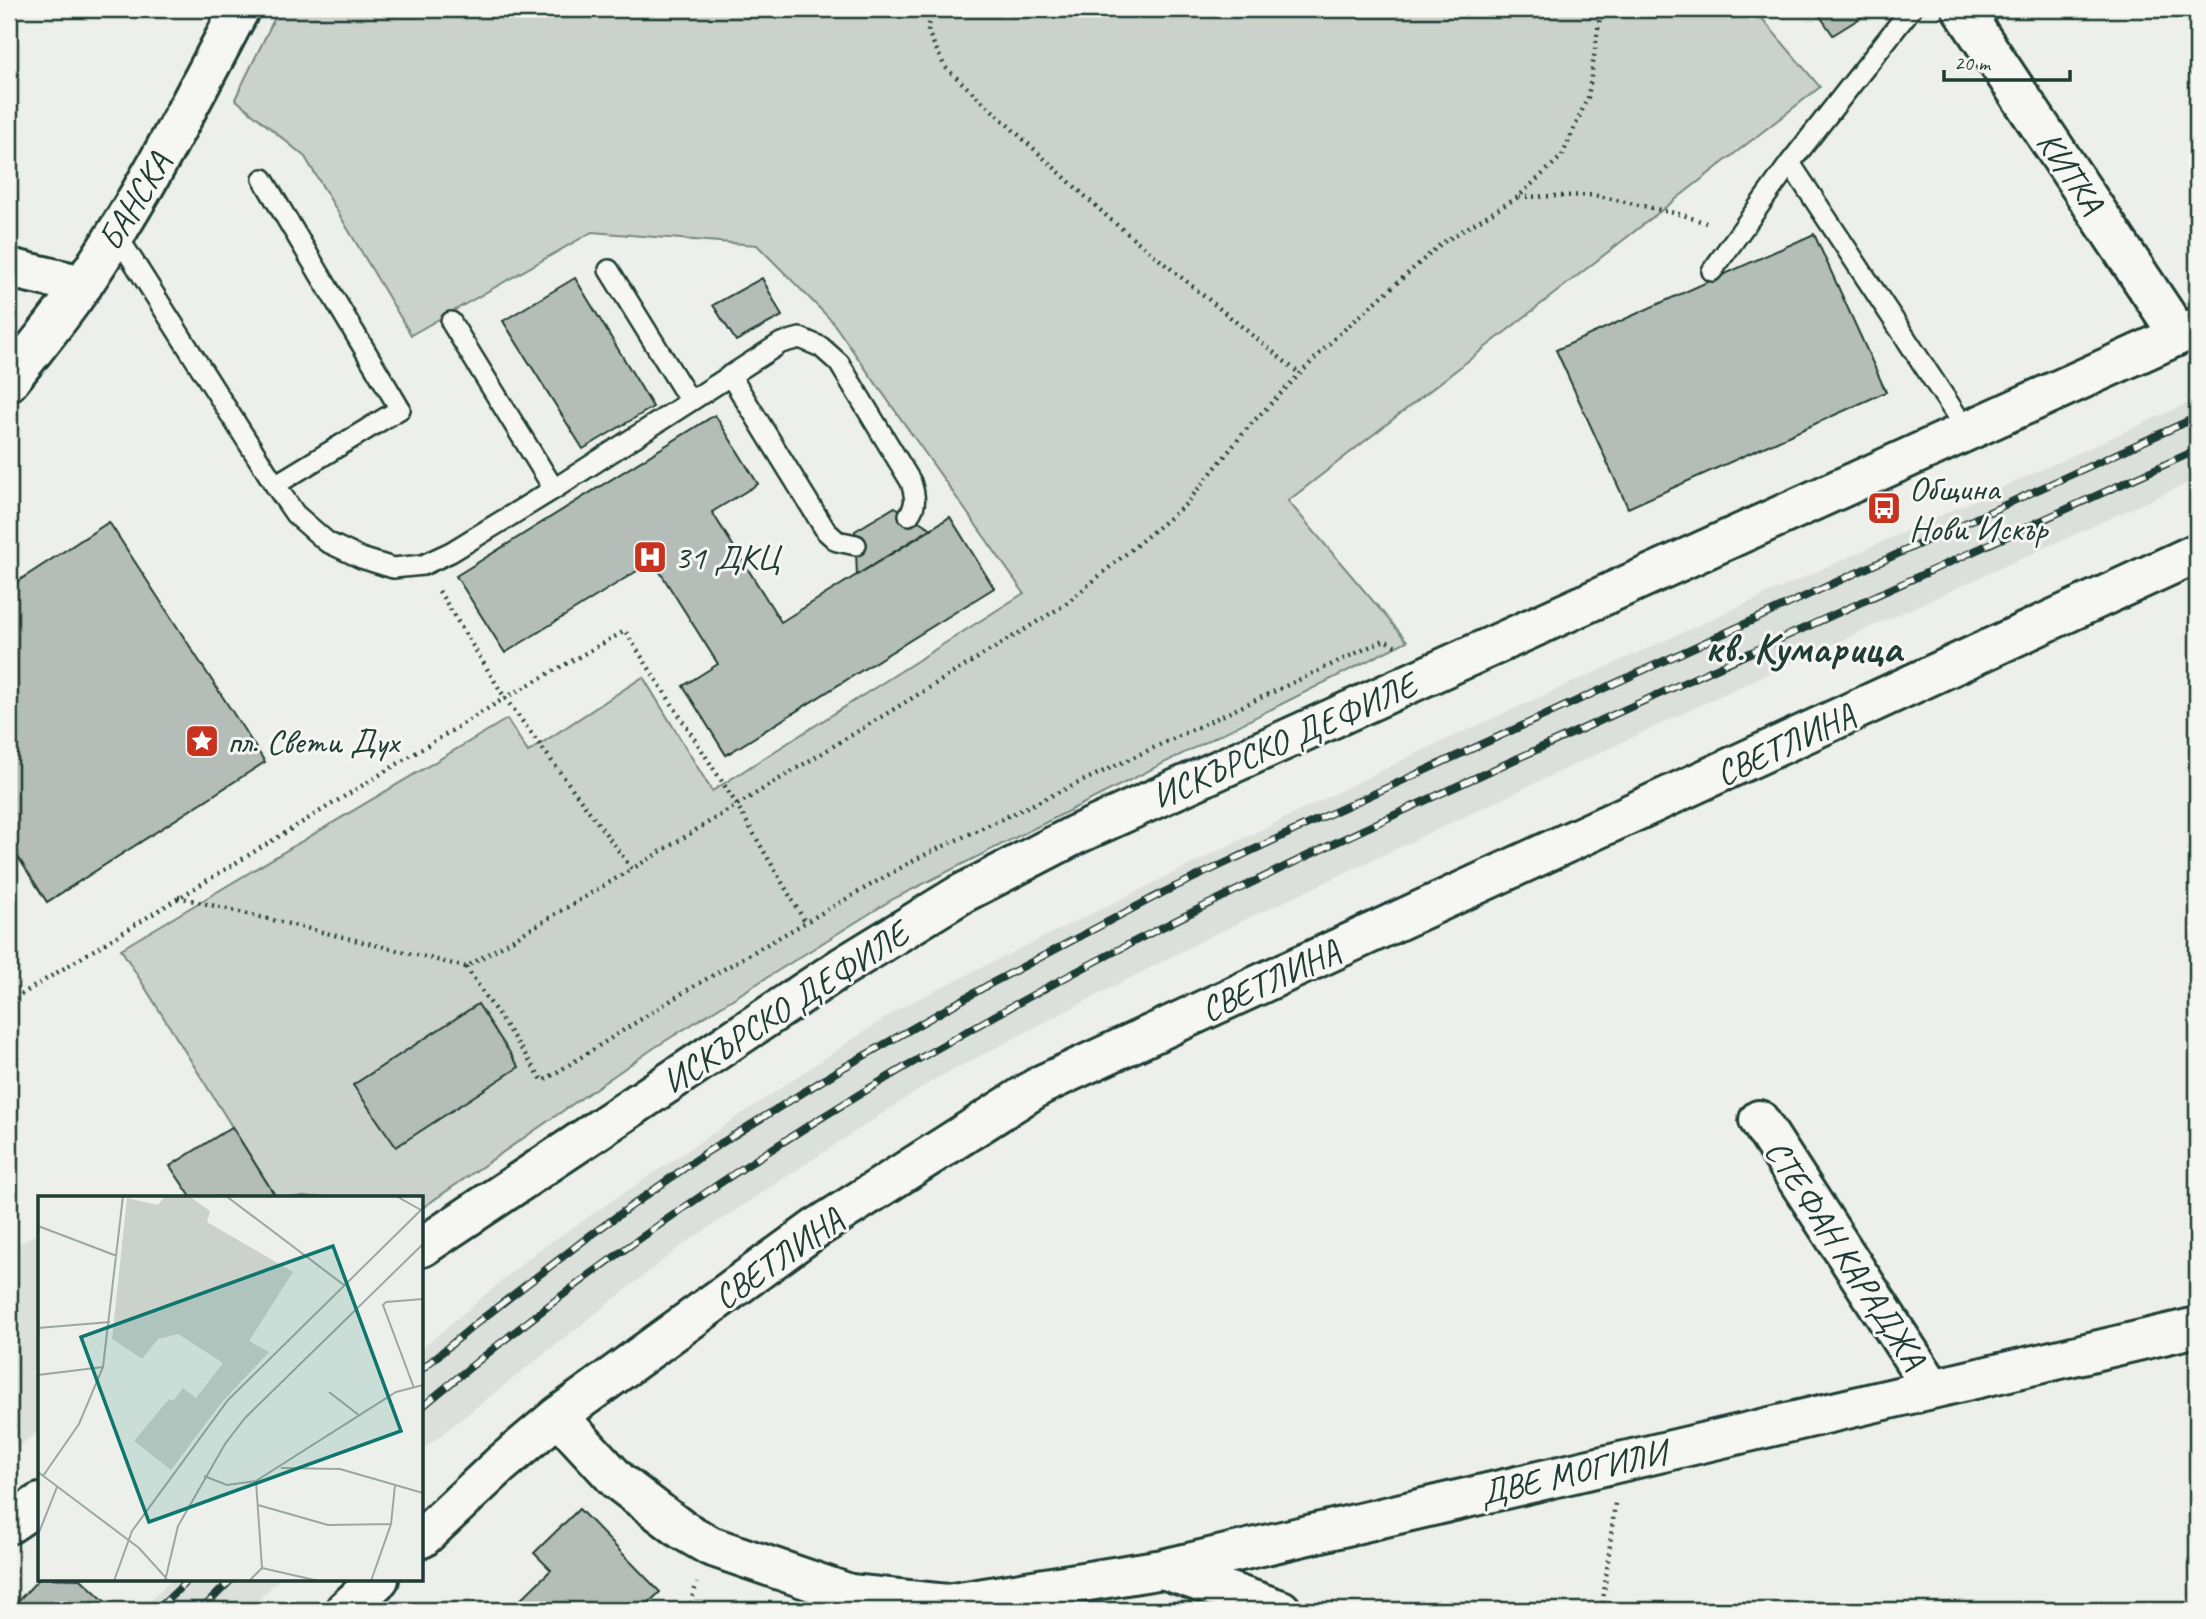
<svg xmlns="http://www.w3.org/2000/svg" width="2206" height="1619" viewBox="0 0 2206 1619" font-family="Caveat,sans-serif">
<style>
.built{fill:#dce0db}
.green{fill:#cbd2cc;stroke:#758880;stroke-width:2}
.building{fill:#b4bdb8;stroke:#1f3d34;stroke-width:2}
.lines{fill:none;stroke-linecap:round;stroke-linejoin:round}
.lane-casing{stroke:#1f3d34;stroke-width:24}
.street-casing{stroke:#1f3d34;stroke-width:44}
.secondary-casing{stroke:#1f3d34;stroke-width:44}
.path{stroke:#1f3d34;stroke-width:4.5;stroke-dasharray:2 5;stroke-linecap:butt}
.lane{stroke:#f6f6f2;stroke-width:19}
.street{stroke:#f6f6f2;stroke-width:38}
.secondary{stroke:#f6f6f2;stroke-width:38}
.rail-casing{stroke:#1f3d34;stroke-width:8}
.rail{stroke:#f6f6f2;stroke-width:5;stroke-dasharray:16;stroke-linecap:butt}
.labels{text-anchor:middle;stroke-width:6;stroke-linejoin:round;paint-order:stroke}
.street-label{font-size:35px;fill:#1f3d34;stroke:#f6f6f2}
.poi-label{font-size:35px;fill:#1f3d34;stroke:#f6f6f2;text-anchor:start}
.district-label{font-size:42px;font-weight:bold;fill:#1f3d34;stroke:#f6f6f2}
.inset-road{fill:none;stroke:#9ba8a1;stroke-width:2}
.view{fill:#0f766e;fill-opacity:0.15;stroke:#0f766e;stroke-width:3.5}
.inset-edge{fill:none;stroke:#1f3d34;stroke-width:3.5}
</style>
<rect width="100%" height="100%" fill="#edefea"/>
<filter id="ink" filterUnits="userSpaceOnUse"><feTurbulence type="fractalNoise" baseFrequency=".0143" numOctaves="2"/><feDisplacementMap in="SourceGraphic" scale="14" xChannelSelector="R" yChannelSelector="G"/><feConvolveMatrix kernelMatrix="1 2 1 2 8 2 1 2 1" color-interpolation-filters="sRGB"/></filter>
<g filter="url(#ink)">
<path class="built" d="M2197 399V479L1756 679 1213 935 934 1080 684 1244 422 1450V1348L536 1252 898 1009 1419 752Z
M40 1231V1431L9 1453V1251Z
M172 1579H279L249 1610H141Z"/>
<path class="green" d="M279 9H1754L1820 87 1288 501 1407 641 893 899 654 1048 422 1208V1197H276L121 949 507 719 528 752 643 677 712 791 1024 593 831 320 757 245 592 232 411 335 305 157 235 99Z"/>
<path class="building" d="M1815 9H1868L1870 12 1833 35Z
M1814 234 1886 392 1628 508 1556 350Z
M575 278 653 407 583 449 503 321Z
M762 278 782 316 736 341 713 305Z
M715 415 758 484 712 512 781 622 950 517 994 588 726 755 683 686 718 664 653 561 505 653 456 576Z
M895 507 932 529 857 575 855 531Z
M109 522 265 762 47 902 9 843V587Z
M478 1004 519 1067 396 1147 353 1085Z
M232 1127 276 1197H191L170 1166Z
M579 1509 660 1592 641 1610H510L551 1570 534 1553Z
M40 1578 81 1579 111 1607 108 1610H9V1596L16 1603Z"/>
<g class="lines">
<g class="lane-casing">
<path id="lane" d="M1911 9 1790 163 1967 431
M1974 27 1991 9
M116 234 275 485 400 409 263 179
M609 270 690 401
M1712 271 1790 163
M451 322 554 489
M730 375 826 531 837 541 856 545
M275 485 295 514 327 542 361 558 393 568 423 565 451 552 554 489 781 343 800 338 821 347 839 363 911 482C915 495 917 505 909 515"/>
</g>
<g class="street-casing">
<path id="street" d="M1962 9 2179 335
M9 268 83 285
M9 381C34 349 61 317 84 283 143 196 191 102 240 9
M1759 1120 1932 1388
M558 1416 618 1481 681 1529 710 1546 850 1594 947 1604
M422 1538 500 1465 558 1416 815 1229 1041 1085 2197 553
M1163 1569 1281 1610
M345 1610 379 1579
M945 1610 947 1604 1163 1569 2197 1327"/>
</g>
<g class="secondary-casing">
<path id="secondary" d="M422 1247 842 967 961 894 1075 835 2197 327
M9 1524 40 1503"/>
</g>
<path class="path" d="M931 9 928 32 945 67 1111 220 1300 374
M1519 197 1594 195 1683 215 1706 223
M439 591 505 698 632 869 1063 606 1186 504 1250 425 1335 338 1442 243 1518 197 1562 156 1588 97 1601 9
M178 897 466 967 632 869
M466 967 543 1081 689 989 916 859 1384 640 1396 646
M9 1002 505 698 625 631 737 805 805 922
M688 1610 697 1583
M1602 1610 1615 1503"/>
<use href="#lane" class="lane"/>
<use href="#street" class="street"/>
<use href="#secondary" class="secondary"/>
<g class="rail-casing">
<path id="rail" d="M422 1369 478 1322 592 1234 707 1152 841 1069 990 984 1164 892 1323 817 2197 417
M422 1407C560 1291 706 1187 860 1094 1098 949 1351 834 1604 719 1802 629 2000 539 2197 450
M157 1610 189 1579
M201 1610 232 1579"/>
</g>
<use href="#rail" class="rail"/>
</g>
</g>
<defs>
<g id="bus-square" transform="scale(1.75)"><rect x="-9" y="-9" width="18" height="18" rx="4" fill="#c8321e" stroke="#f6f6f2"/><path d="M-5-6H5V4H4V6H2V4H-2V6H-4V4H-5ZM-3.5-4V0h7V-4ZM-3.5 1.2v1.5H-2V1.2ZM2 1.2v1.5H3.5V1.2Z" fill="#fff"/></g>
<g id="hospital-square" transform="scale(1.75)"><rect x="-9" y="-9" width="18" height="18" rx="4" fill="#c8321e" stroke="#f6f6f2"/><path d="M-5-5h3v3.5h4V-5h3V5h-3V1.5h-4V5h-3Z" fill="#fff"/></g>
<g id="sight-square" transform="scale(1.75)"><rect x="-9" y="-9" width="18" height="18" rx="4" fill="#c8321e" stroke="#f6f6f2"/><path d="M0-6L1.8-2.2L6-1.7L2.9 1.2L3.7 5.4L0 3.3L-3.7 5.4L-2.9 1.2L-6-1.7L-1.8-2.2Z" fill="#fff"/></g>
</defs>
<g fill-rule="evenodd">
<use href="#bus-square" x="1884" y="508"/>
<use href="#hospital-square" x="650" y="557"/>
<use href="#sight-square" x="202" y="741"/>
</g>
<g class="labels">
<g class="street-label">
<text transform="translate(2071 172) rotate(56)" y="12">КИТКА</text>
<text transform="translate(134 201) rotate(-59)" y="12">БАНСКА</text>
<text transform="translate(1284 740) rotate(-24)" y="12">ИСКЪРСКО ДЕФИЛЕ</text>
<text transform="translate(1785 744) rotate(-25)" y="12">СВЕТЛИНА</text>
<text transform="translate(1270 980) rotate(-25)" y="12">СВЕТЛИНА</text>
<text transform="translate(785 1007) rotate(-33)" y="12">ИСКЪРСКО ДЕФИЛЕ</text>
<text transform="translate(1846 1254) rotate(57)" y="12">СТЕФАН КАРАДЖА</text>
<text transform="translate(778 1258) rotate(-35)" y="12">СВЕТЛИНА</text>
<text transform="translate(1573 1472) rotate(-13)" y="12">ДВЕ МОГИЛИ</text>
</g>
<g class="poi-label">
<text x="1909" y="500">Община<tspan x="1909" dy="40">Нови Искър</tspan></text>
<text x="674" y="569">31 ДКЦ</text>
<text x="227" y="753">пл. Свети Дух</text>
</g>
<g class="district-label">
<text x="1803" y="662">кв. Кумарица</text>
</g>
</g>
<g transform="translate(38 1196)">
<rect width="385" height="385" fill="#edefea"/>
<path d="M127 0H151L172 15 169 26 255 76 211 145 231 156 183 207 133 274 96 245 131 203 135 205 145 192 158 202 185 167 140 138 120 143 104 163 74 143 89 2 120 9Z" fill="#cbd2cc"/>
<path class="inset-road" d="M188 0 306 89M358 0 383 14M0 30 79 60M348 106 345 109 376 192M348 106 385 103M0 132 72 126M0 179 65 171M291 196 322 220M243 272 302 273 385 297M0 276 101 352 129 383M5 280 41 228 65 171 85 0M166 280 189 289 218 285M220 309 290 329 353 328M0 339 19 291M224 372 281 385M76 385 94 335 190 204 385 12M127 385 140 330 187 248 207 222 385 48M211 385 224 372 218 285 358 196 385 189M333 385 353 328 357 289"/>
<path class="view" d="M295 50 363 235 111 326 43 141Z"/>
<rect width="385" height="385" class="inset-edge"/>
</g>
<rect width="2206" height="1619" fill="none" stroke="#f6f6f2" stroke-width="35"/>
<rect x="18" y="18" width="2171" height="1584" fill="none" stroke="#1f3d34" stroke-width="2.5" filter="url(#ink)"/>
<path d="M1944 70v10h126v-10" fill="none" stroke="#1f3d34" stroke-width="3.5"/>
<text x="1954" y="70" font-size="21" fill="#1f3d34" stroke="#f6f6f2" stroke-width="5" paint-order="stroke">20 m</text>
</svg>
